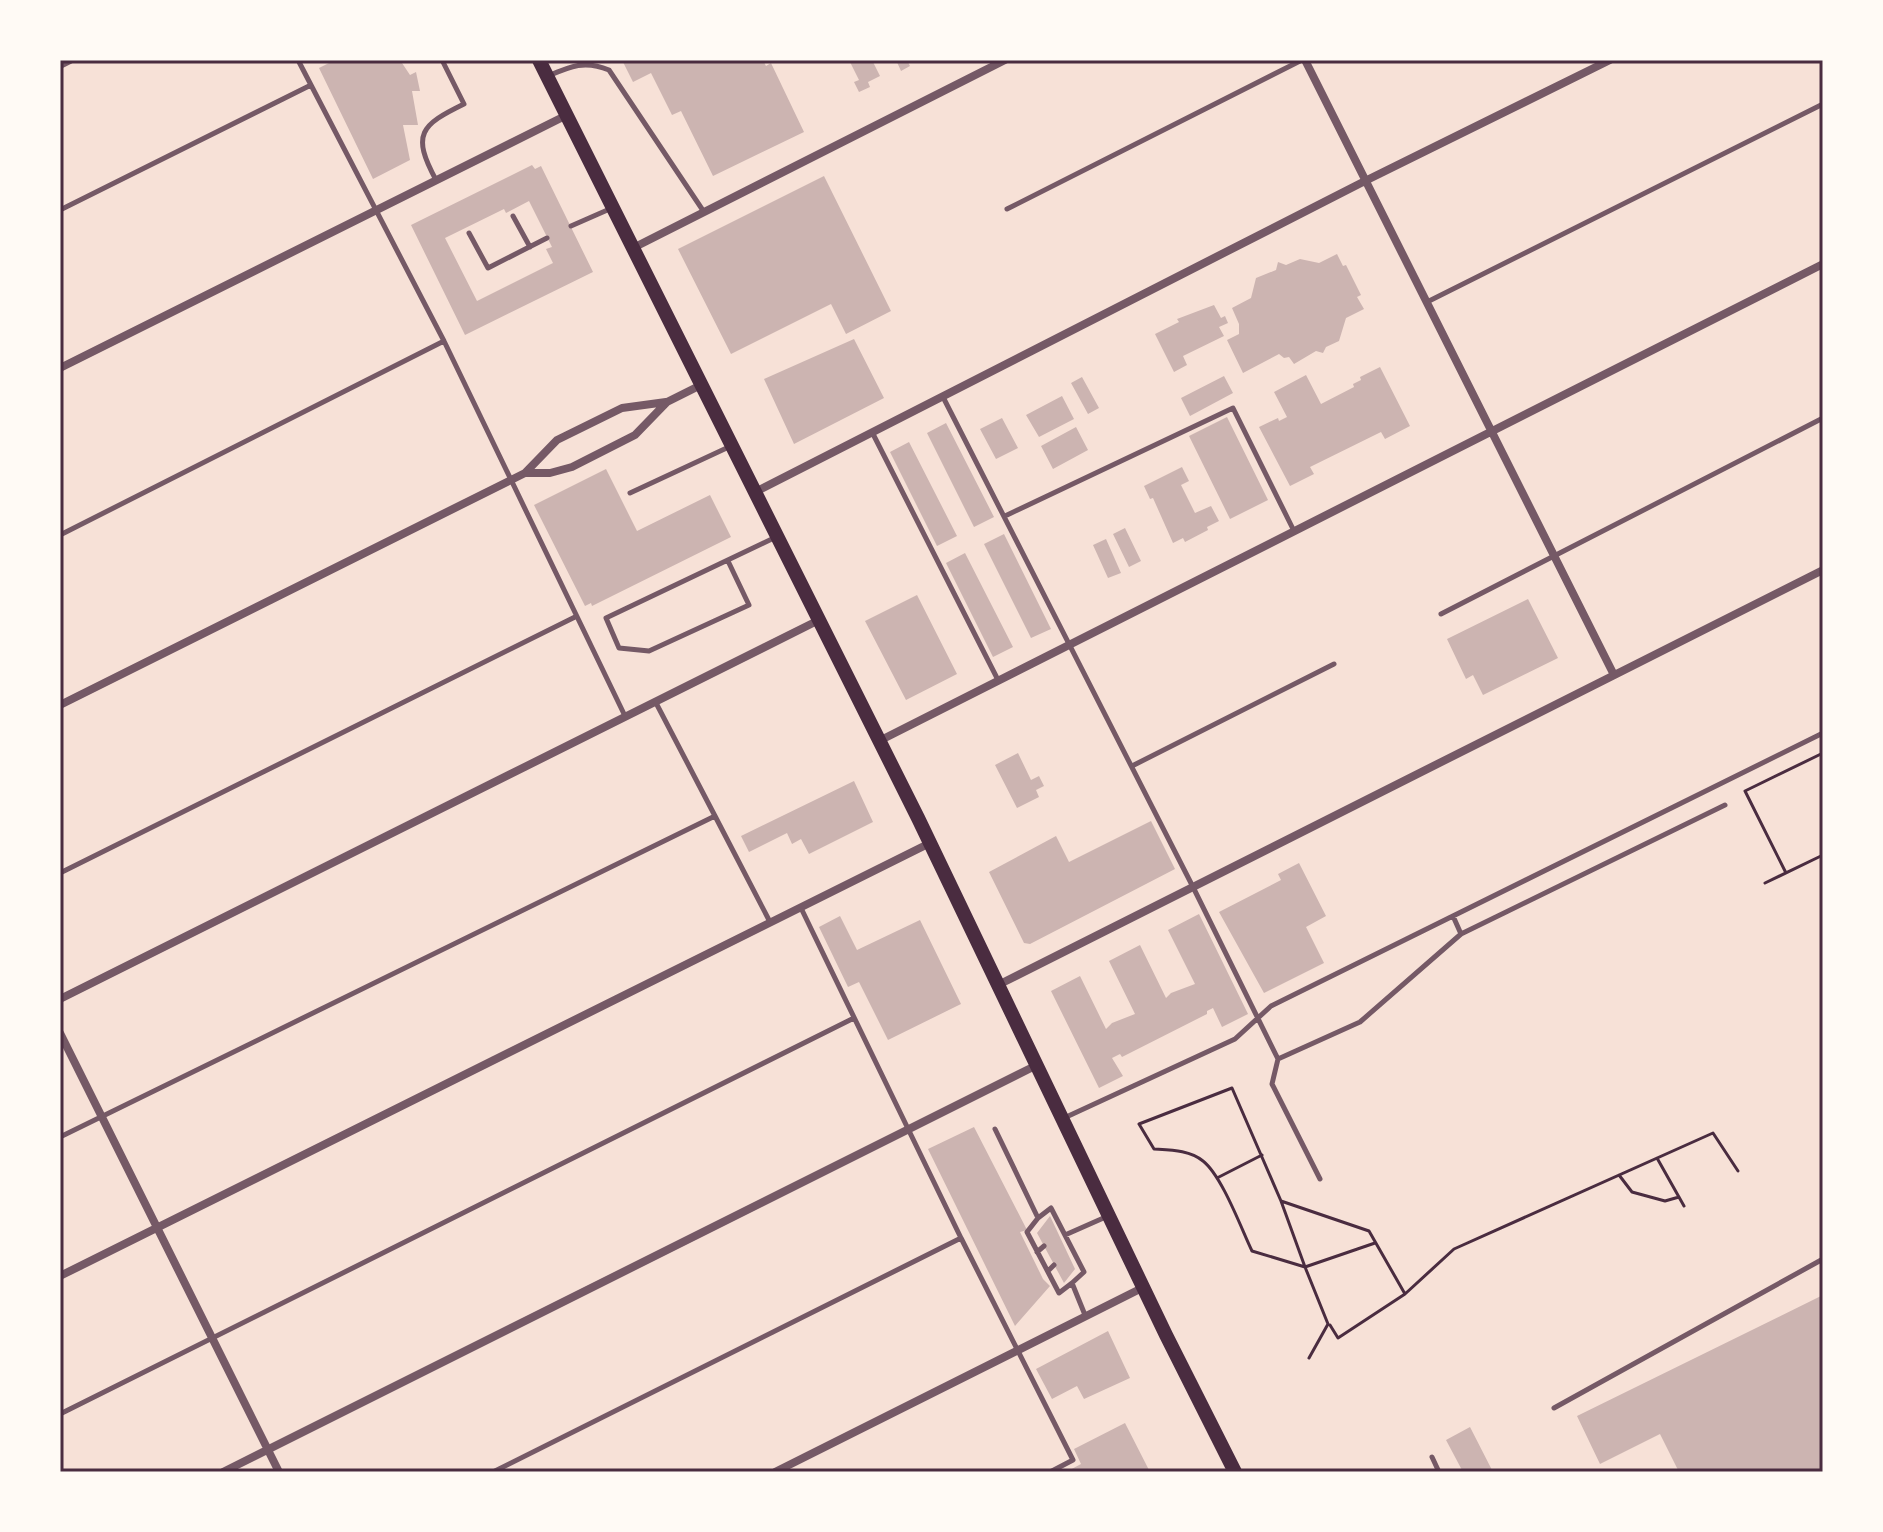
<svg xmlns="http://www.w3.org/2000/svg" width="1883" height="1532" viewBox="0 0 1883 1532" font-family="'Fira Sans',sans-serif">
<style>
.building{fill:#ccb4b1;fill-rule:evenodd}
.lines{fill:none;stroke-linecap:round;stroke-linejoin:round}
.path{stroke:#4a2c40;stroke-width:3}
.service{stroke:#755966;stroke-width:5}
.minor{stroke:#755966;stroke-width:8}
.primary{stroke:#4a2c40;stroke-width:14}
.neatline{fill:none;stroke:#4a2c40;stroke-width:3}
</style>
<rect width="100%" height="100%" fill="#f7e1d7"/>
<path class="building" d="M335 60H400L410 75 416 72 420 91H412L418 125H403L410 160 373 179 319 68Z
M622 60H763L766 66 771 63 804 132 713 176 681 111 672 115 651 73 633 82Z
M849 60H872L880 76 868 82 870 87 859 92 854 82 859 80Z
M896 60H907L910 66 901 71Z
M532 165 535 169 541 166 593 272 465 335 411 225ZM529 201 552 247 546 249 553 263 477 301 445 238 504 209 506 213Z
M824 176 891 311 846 334 831 304 731 354 678 249Z
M1337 254 1343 266 1346 265 1361 295 1357 297 1364 309 1346 318 1339 341 1326 347 1323 353 1316 351 1294 364 1289 357 1284 358 1279 354 1243 373 1227 340 1239 334V324L1232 308 1251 298 1256 278 1276 270 1278 262 1286 265 1300 259 1319 263Z
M1214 305 1221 318 1225 316 1228 323 1219 327 1224 336 1183 356 1187 365 1174 372 1155 334 1179 322 1177 319Z
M854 339 884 398 794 444 764 379Z
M1380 367 1410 426 1385 439 1381 432 1310 467 1314 474 1290 486 1259 427 1278 418 1279 421 1287 417 1274 392 1306 375 1321 404 1354 387 1353 384 1361 380 1360 377Z
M1224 376 1233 393 1190 416 1181 398Z
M1082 377 1099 408 1088 414 1071 383Z
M1062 396 1074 419 1039 437 1026 415Z
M1227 417 1268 500 1230 519 1189 436Z
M1002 418 1018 448 996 459 980 429Z
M946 423 994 517 974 527 927 433Z
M1076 427 1088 450 1053 469 1041 446Z
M909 442 957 536 937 546 890 452Z
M1182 467 1189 481 1181 485 1195 513 1211 506 1219 521 1207 527 1208 530 1185 542 1183 538 1173 543 1153 498 1150 499 1144 486Z
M606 469 637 531 710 495 731 537 592 606 591 603 585 606 534 505Z
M1125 528 1141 561 1129 567 1113 534Z
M1004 534 1051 629 1031 638 984 544Z
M1106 539 1121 573 1108 578 1093 545Z
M965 553 1013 647 993 657 946 563Z
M917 595 957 674 906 700 865 621Z
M1528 599 1558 658 1483 695 1473 675 1466 679 1447 639Z
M1018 753 1031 780 1039 776 1044 786 1036 790 1039 797 1017 808 995 765Z
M854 781 873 822 809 854 801 839 792 844 787 833 749 852 741 836Z
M1151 821 1175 869 1030 944 1024 943 989 872 1056 836 1069 862Z
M1299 863 1326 916 1306 927 1324 963 1264 993 1219 912 1281 880 1278 874Z
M1199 914 1248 1014 1222 1027 1213 1008 1207 1011V1014L1122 1057 1120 1054 1112 1058 1123 1076 1099 1088 1051 991 1080 976 1106 1029 1112 1023 1135 1014 1109 961 1140 945 1166 998 1171 993 1195 984 1168 930Z
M840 916 857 950 920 920 961 1004 888 1040 859 982 848 987 819 927Z
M974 1127 1027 1230 1020 1232 1043 1279 1050 1286 1015 1326 928 1149Z
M1050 1216 1075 1269 1064 1283 1037 1233Z
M1823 1295V1472H1679L1660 1434 1600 1464 1577 1416Z
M1108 1331 1130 1378 1084 1399 1077 1386 1052 1399 1036 1369Z
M1125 1423 1150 1472H1066L1081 1464 1074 1449Z
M1470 1427 1493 1472H1463L1446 1440Z"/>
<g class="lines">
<path class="path" d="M1786 873 1745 791 1823 753
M1765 883 1823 855
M1657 1158 1684 1206
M1619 1175 1632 1192 1665 1201 1679 1197
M1217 1178 1262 1155
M1281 1201 1305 1267 1375 1243
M1330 1325 1338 1338 1405 1294
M1309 1358 1328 1324 1305 1267 1252 1251C1241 1228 1222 1176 1203 1161 1190 1150 1171 1150 1154 1149L1139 1124 1232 1088 1281 1201 1369 1231 1405 1294 1454 1249 1713 1133 1738 1171"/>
<path class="service" d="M298 60 444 341
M548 76C571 66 585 60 609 70L704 212
M436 180C411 134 421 125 464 104L442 60
M1007 209 1302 60
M60 210 311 85
M513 216 530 247
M571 226 612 208
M469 233 488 268 547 238
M1427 302 1823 104
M943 397 1193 887 1278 1059 1272 1084 1320 1179
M872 432 998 680
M630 493 731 446
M1005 516 1233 408 1294 531
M60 535 444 341 625 716
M728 561 749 605 649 651 619 648 606 618 776 537
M1441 614 1823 418
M655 701 715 816
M1132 766 1334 664
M60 873 575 617
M801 908 961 1238
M1461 934 1725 805
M1278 1059 1360 1022 1461 934 1453 916
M1064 1118 1235 1039 1271 1006 1823 733
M995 1129 1038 1218 1051 1208 1084 1272 1072 1283 1085 1315
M60 1137 715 816 770 922
M1038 1218 1027 1232 1059 1293 1072 1283
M1065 1235 1108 1216
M1037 1252 1044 1246
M1048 1271 1054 1265
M1554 1408 1823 1259
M60 1414 854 1018
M1432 1457 1439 1472
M493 1472 961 1238 1073 1460 1050 1472"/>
<path class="minor" d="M1305 60 1614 675
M60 65 70 60
M633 248 1005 60
M60 368 567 115
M525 473 557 440 622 408 666 402
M755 492 1365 181 1610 60
M60 705 511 480 525 473H550L572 467 635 435 667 402 701 385
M879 741 1823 264
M998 985 1823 570
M60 999 819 620
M60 1033 279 1472
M60 1276 930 843
M223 1472 1037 1065
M775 1472 1144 1287"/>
<path class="primary" d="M539 60 918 818 1166 1335 1235 1472"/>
</g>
<rect width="1883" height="1532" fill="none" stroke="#fffaf5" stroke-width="124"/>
<rect x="62" y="62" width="1759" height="1408" class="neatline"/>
</svg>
